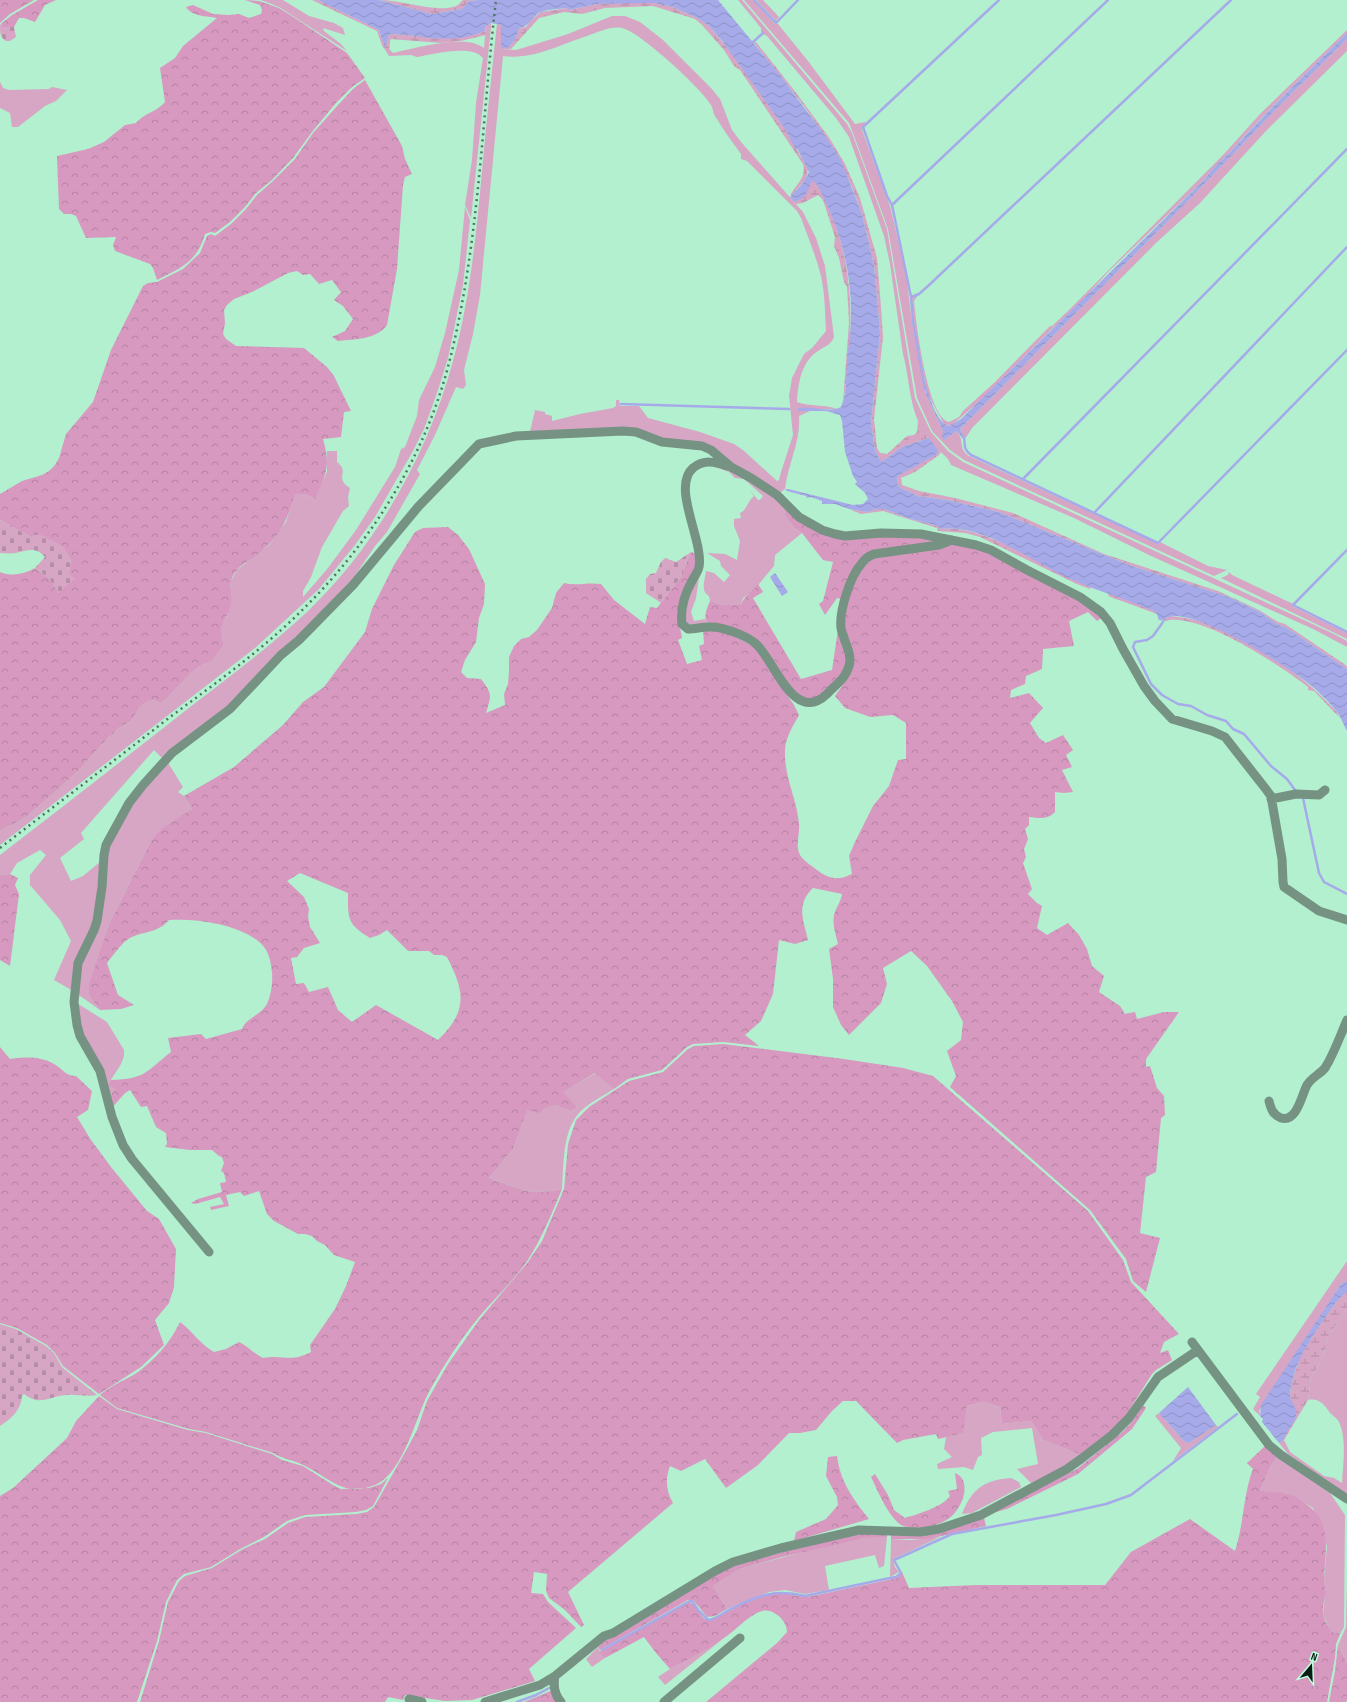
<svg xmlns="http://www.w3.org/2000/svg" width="1347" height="1702" viewBox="0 0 1347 1702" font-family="'Sofia Sans Condensed',sans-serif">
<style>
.grass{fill:#d6a6c4}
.forest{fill:url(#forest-crowns);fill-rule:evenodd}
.wetland{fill:url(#wetland-marsh)}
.cemetery{fill:url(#cemetery-stones)}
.water{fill:url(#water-waves)}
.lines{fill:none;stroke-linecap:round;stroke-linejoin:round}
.stream{stroke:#a6aae9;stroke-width:2.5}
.minor{stroke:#759282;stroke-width:9}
.rail{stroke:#4e7662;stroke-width:2.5;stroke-dasharray:2 4;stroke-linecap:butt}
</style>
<defs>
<pattern id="forest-crowns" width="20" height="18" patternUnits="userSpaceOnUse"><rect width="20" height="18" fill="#d799c0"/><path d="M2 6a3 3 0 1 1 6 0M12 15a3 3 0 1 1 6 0" fill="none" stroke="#b783a4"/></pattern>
<pattern id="wetland-marsh" width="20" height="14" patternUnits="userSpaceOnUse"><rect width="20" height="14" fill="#d6a6c4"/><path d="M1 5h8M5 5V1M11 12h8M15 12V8" fill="none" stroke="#b68ea7"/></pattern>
<pattern id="cemetery-stones" width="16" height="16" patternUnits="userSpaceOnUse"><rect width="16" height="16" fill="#d6a6c4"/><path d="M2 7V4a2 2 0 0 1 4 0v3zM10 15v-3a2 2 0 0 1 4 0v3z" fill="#b68ea7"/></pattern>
<pattern id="water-waves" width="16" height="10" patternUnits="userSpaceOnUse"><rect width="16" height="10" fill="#a6aae9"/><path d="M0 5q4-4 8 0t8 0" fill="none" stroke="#8d92c7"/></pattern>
</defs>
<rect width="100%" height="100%" fill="#b2f0cf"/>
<path class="grass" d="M261 0H283L309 16 334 23 343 28 345 35 323 28 324 31 341 44 347 51 279 7Z
M738 0H742L847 124 852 133 887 229 915 398 931 432 948 451 963 462 1334 634 1347 641V647L1313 629 1149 555 1074 518 951 465C948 457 943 454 937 449 930 441 922 430 918 421 909 400 909 376 903 354L890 264 884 236 849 137 836 118 767 36 763 34 764 32H761V28Z
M744 0H753L775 24H778L808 61 855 124 866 122 863 126 862 130 890 206 906 274 912 322 926 395 943 431 944 440 957 431C965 442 958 449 969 456L1159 544 1160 542 1208 566 1227 570 1214 576 964 460 950 450 932 431 917 398 888 229 853 133 849 123Z
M756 0H763L779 17 776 21Z
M612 16H625L640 22 663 40 711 88 720 99 732 130 741 142 803 212 816 238 825 266 834 337C831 345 825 346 818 351 801 362 798 384 797 402 810 407 824 404 837 409H797L798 411H810L799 416C801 441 788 464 785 489L778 494 738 469 711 446 676 442 642 432H530L535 410 545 412V414L552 416V421L580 414 613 408 616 406V400H619L620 406H639L648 418 700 432 734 444 743 450 777 481 779 480 781 472 793 435 789 396 792 378 804 354 812 348 826 331C825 313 825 294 821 276 816 256 808 237 801 218L797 211 747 161 741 159V154C732 142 723 129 715 116 713 113 713 108 711 105 702 89 639 31 622 28 611 26 598 32 587 36 559 45 533 60 503 56L480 295 473 334 464 370 466 385 463 389 456 387 435 435 417 470 420 474 387 532 375 546 346 589 228 708 164 760 154 750 81 833 84 839 60 858 71 881 83 876 100 862 95 913 73 991 54 980 71 941 60 920 30 885V875L46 855 40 850 17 863 10 874 0 875V855C57 811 114 767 171 722 217 686 264 652 307 612 377 545 428 454 453 361 470 299 476 236 482 172 486 123 492 73 497 23L501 25 503 49 516 50 539 43 568 34Z
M491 23V27L471 218 465 205 472 160 476 103 483 58C472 44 433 54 417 57L411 55 389 56V49L393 53C413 48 454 38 473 43 477 44 481 46 484 48L486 26Z
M1347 30V33C1309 71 1269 108 1233 149 1224 159 1213 166 1206 178L1109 271 1080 303 1054 327 982 399 952 425 946 426 944 424 927 393 914 321 912 298 918 295 914 301C916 322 927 417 949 422L959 417 963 411 995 382 1050 326H1052L1068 311 1224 154 1261 113Z
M1347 39V51L1265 132 1200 203 1157 242 972 428 965 439 960 429 1185 204 1281 104Z
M0 82 3 88 9 90 49 89 52 87 67 90 56 101 45 106 18 127H12L10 113 0 108Z
M465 207 470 220 463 285 448 358 438 390 424 429 413 451 375 517 355 545 319 589 255 648 0 845V831L25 818 55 792 78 771 107 739 120 727 131 721 140 707 147 702 153 700 161 703C178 691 191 666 212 661L224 645 220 633 221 625 227 616 231 581 237 570 269 545 286 522 295 493 304 494 314 499 327 472V451H337V462C351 473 333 477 350 488L348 497 349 506 343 511 322 547 311 577 303 591V597L328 568 356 530 395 467 401 449 405 447 417 416 419 400 435 367 445 333 459 270Z
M711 463 751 479 786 507 784 514 794 528 802 533 775 555 774 566 753 591 743 598 741 605H723L710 601 709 596C700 591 705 580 706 571L714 573 724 582 730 575 721 566 720 561 707 553 725 554 737 560 740 541 734 526V519L741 518 740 513C747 510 747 502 754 496L749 489 758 500H760L763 496 744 479 735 478 729 472 715 467Z
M700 570 696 598 691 612 694 621 705 619 708 626 694 627 685 622 684 607Z
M1229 572 1232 575 1293 604 1292 606 1347 633V639L1221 578 1228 575Z
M167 761 183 787 178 792 184 796 192 809 151 841 110 922 89 996 100 1010 76 993 77 976 96 931 105 855 121 819Z
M75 1002 107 1022 124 1050V1056L121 1064 109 1083 116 1087 111 1095 87 1046Z
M596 1073 614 1089C603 1096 590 1102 580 1112 562 1131 564 1164 562 1189L543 1192 525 1191 489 1178 513 1149 527 1109 555 1105 571 1111 577 1107 562 1092Z
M1347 1261V1282L1341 1284 1259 1411 1260 1416 1253 1409 1260 1397 1256 1394Z
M1347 1308V1493L1344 1494 1288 1454 1279 1443 1284 1440 1290 1452 1324 1476 1334 1478 1342 1483C1343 1463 1347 1440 1339 1422 1337 1418 1333 1416 1330 1413 1324 1404 1319 1398 1308 1400L1311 1378 1324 1354 1327 1338Z
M983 1402 1000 1407 1002 1424 1031 1421 1043 1440 1081 1455 1062 1467 1032 1484 1017 1469 1038 1464 1032 1428 993 1432 981 1438 982 1455 978 1457 973 1470 964 1467 938 1469 937 1464 952 1457 944 1449 946 1437 962 1433 967 1406Z
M1159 1413 1184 1441 1189 1443 1216 1425 1218 1427 1173 1461 1181 1448 1155 1416Z
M1278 1456 1330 1493 1345 1515 1344 1627 1341 1632 1334 1633 1330 1630 1323 1614 1325 1597 1324 1579 1327 1546 1313 1508 1295 1497 1286 1493H1269L1260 1490 1271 1466Z
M1011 1478 1019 1482 1021 1487 972 1513 962 1514C972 1488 985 1480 1011 1478Z
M879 1537H887L884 1566 879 1568 875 1555 825 1566 829 1590 805 1594 785 1590 769 1592 727 1609 713 1586 740 1569 822 1547 865 1538Z
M940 1537 893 1559 895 1567 899 1572 890 1577 891 1539 910 1540Z
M1347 1582V1663L1338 1645 1346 1627Z
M724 1638 665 1685 658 1677 670 1669Z
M598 1647 600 1652 605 1658 592 1667 586 1659Z"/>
<path class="forest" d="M0 0H34L10 14 0 23Z
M38 0H56L45 5 35 22 24 18H19L14 27H2V23L12 15Z
M245 0 259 1 279 8 295 18 347 53 365 78 352 87 336 103 312 132 293 158 272 180 256 193 245 207 230 222 215 233 211 232 205 234C197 262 181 268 157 280L153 268 150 264 115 251 113 245 116 237 86 238 76 216 71 214H64L59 209 57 156 88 149 104 142 125 125 136 123C144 113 157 112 165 102L160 68 175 58 183 46 217 18C208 16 192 17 186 7L193 5 213 14 228 15 239 14 249 18 261 14 262 10 260 5Z
M365 80 402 146 405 159 412 174 405 177 403 185 397 269 387 325C376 340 354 339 338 341L332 337 345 331 353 319 343 306 334 300 341 292 332 280 319 284 310 274 303 275 297 271 288 273 252 292 234 299 227 305 224 310 225 323 223 334 226 339 236 346 304 348 327 367 334 376 351 411 344 412 341 437 323 439C331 467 326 474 315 499L304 494H295C286 523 281 535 257 555 251 560 242 564 237 570 225 584 234 595 230 608 223 627 217 623 224 645L212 661C191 666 178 691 161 703L153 700 147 702 140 707 131 721 120 727 107 739 78 771 55 792 25 818 0 831V572C12 577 24 574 35 568L49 578 53 584 69 572 71 559 0 520V494L22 481 42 475 49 471 55 465 59 458 66 434 93 402 111 350 143 286 148 283 157 282 183 269 200 253 207 236 211 234 215 236 231 224 246 209 257 195 273 181 295 159 313 133 338 105 353 89Z
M786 507 821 531 881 534 949 540 866 557 844 600 837 598 825 615 819 604 823 601 833 562 823 560 802 533 794 528 784 514Z
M448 527 458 535 469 549 485 584 484 604 479 618 476 642 465 660 461 672 467 678 481 679C493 695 491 695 486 713L505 705 504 694 508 684 509 672V657L514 646 521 639 529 637 537 630 552 608 556 593 564 583C576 586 588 582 601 584L614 600 645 624 650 607 657 608 683 574 685 566 691 552 697 554V563L679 622 682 638 678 640 687 664 702 660 699 646 704 644 703 630 724 631 755 647 794 705 799 715C793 726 785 738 785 751 784 777 797 799 799 824 800 833 795 846 800 855 802 859 809 864 813 867 827 878 836 882 852 874L849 856 855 842 873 806 889 786 898 760 906 759V723L893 715 870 717 845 708 835 696 847 679 844 612 857 574 873 557 948 544 976 546 1059 589 1104 616 1097 621 1088 612 1069 621 1074 646 1043 649 1042 669 1026 676 1025 684 1011 690 1010 698 1029 693 1043 708 1030 723 1039 738 1046 743 1063 735 1073 750 1066 755 1072 767 1062 770 1073 792 1064 793 1055 792V812C1047 820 1040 818 1029 817V825L1025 829 1028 839 1024 849 1026 857 1023 863 1032 889 1028 894 1037 903 1042 906 1037 928 1047 935 1068 923 1079 935 1087 949 1092 966 1104 976 1099 992 1120 1006 1125 1014 1135 1012 1137 1019 1164 1012H1179L1146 1059V1067L1150 1066 1157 1088 1164 1096 1165 1115 1161 1118 1156 1172 1146 1177 1140 1233 1160 1238 1146 1292 1133 1281 1126 1259 1090 1210 950 1087 956 1076 947 1051 961 1040 963 1022 952 1001 927 966 911 951 883 968 887 984 881 1003 849 1035 841 1025 833 1007V979L829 949 838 944C836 935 832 925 834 915 836 907 841 902 842 894L813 888C796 904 803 920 808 940L795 944 779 940 773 994 761 1021 745 1035 759 1046 723 1042 693 1044 687 1047 662 1070 628 1079 614 1089 595 1073 563 1092 577 1107 571 1111 555 1105 544 1108 540 1113 527 1110 513 1149 489 1178 525 1191 543 1192 562 1189C552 1213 542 1238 528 1260 514 1280 495 1298 479 1317 460 1340 444 1365 430 1390 416 1415 404 1473 375 1485 343 1498 329 1477 303 1465 293 1460 282 1459 273 1453L206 1432 189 1429 117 1408 100 1395C110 1386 123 1381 135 1374 154 1361 170 1343 180 1322 192 1331 200 1344 214 1352L226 1349 239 1342C248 1346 254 1354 263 1358 283 1354 291 1363 311 1352L310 1345 335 1309 346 1286 355 1262 334 1255 325 1245 317 1241 312 1236 305 1234H298L274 1221 267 1214 259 1191 244 1196 240 1192 226 1195 229 1206 211 1210 210 1207 224 1204 220 1197 195 1204 191 1203 198 1199 222 1192 220 1183 226 1182 224 1173 221 1171 224 1163 222 1157 219 1156 212 1150H190L165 1147 167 1144 166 1133 156 1127 147 1106 141 1107 130 1090 125 1093 110 1110 111 1095 115 1088 110 1086 109 1083 111 1080C146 1079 145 1072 171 1052L168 1038 201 1034 206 1039 242 1029C246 1018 261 1015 267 1004 271 995 273 983 272 973 271 964 270 955 264 947 247 925 196 918 169 920 158 933 144 931 130 938 123 941 112 957 107 963L118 995 134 1005 121 1009 100 1010 89 996V984L110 922 151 841 161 829 192 809 184 796 234 767 283 725 303 702 324 687 365 632 372 609 394 565 415 532 423 528ZM300 873 348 893C348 919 347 924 370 938L379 935 387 930 408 951H429L434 955H442L447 957C465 992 468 1011 438 1040L376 1005 352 1022 338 1010 328 987 309 992 304 983 296 984 291 958 297 957 304 948 320 943 310 927 308 916 309 909 304 897 287 881Z
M758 584 763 592 753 598 801 679 832 670 840 616 848 668 814 701 797 695 757 643 708 626C703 617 706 610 710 601L723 605H741C744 596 752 592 758 584Z
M10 874 18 878 15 885 19 894 10 966 0 960V875Z
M723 1044 844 1059 903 1068 933 1076 1088 1211 1123 1260 1131 1282 1179 1334 1164 1342 1160 1353 1168 1350 1172 1360 1156 1370 1152 1374 1125 1417 1107 1434 1081 1455 1043 1440 1031 1421 1002 1424 1000 1407 983 1402 967 1406 963 1433 938 1439 936 1434 903 1440 897 1443 856 1401H843L832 1411 816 1430 800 1433H789L758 1465 726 1488 705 1459 681 1471 670 1466C665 1479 666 1491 673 1503L568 1592 584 1625 581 1627 565 1610 549 1598 546 1591 547 1574 534 1572 531 1593 543 1594 548 1602 576 1628 529 1669 535 1681 472 1700 445 1701 405 1695 403 1700 388 1697 385 1702H140L159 1641 168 1602 179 1581 185 1576 212 1568 243 1549 265 1539 288 1523 305 1517 356 1514 367 1512 374 1507 408 1447 417 1430 427 1401 448 1364 479 1320 528 1262 542 1241 564 1189 568 1144 576 1120 589 1107 629 1081 663 1072 688 1049 694 1046Z
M0 1047 10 1059C25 1057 40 1056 54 1064 63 1069 65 1076 76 1076L92 1091 88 1110 77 1117 91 1140 111 1167 147 1211 159 1219 176 1249 174 1287 169 1303 155 1320 164 1345 141 1367 99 1394 63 1366 55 1353 47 1345 17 1328 0 1323Z
M99 1396 117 1409 188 1430 206 1433 272 1454 282 1460 303 1466 333 1485 341 1489 369 1488 381 1484 388 1478 373 1506 366 1510 356 1512 305 1515 287 1521 264 1537 242 1548 211 1567 184 1574 177 1580 166 1602 157 1641 137 1702H0V1496L13 1488 67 1438 76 1421Z
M1143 1405 1146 1408 1132 1429 1078 1474 1007 1509 996 1512 1007 1504 1077 1469 1121 1433 1131 1423Z
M1265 1446 1278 1456 1271 1466 1260 1490C1269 1493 1276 1492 1284 1493 1294 1494 1304 1502 1311 1508 1332 1525 1325 1555 1324 1578 1324 1584 1326 1590 1325 1596 1325 1600 1323 1604 1323 1608 1322 1617 1328 1628 1334 1633L1341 1632 1336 1644 1335 1658 1327 1702H706L777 1643 787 1632C787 1620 772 1606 759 1612 747 1617 735 1631 724 1638 707 1650 688 1659 670 1669L656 1653 644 1637 605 1658 599 1652 689 1602C698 1605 699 1618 709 1621L733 1608 766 1595 781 1593 805 1597 817 1595 897 1578 902 1572 909 1588 976 1585H1105L1131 1552 1190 1519 1235 1551C1244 1524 1243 1495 1253 1469L1247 1463Z
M837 1456C840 1481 853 1499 869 1519L794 1541 796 1532 826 1519 838 1505 837 1497 826 1476 828 1457Z
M955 1473C974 1481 961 1511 948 1519 939 1525 926 1528 915 1528 912 1528 906 1527 903 1526 889 1519 878 1491 871 1477L875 1474 888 1495 894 1510 905 1518C916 1515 944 1506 950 1496L948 1491 957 1489Z
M984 1518 986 1526 928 1539H891V1534Z
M860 1533H887V1537L865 1538 782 1557 740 1569 713 1586 727 1609 715 1616 707 1617 693 1600H688L600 1650 598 1647 605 1640 722 1571 747 1561Z
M1338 1645 1347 1663V1700L1346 1702H1329L1335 1671Z
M553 1690 558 1702H524Z"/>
<path class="wetland" d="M312 0H318L379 30 385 47 389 35 391 34C422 35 455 43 485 31L486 35 461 41 441 43 391 39 390 41 389 56 382 45 377 31Z
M379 0C402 0 432 12 453 7 458 6 460 3 463 0H478L469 1 462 9 432 14Z
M645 2 654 3 673 7 697 18 708 25 730 51 785 129 808 169 806 179 790 197C794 184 807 180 803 164L740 70 734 66 724 50 702 25 695 19 653 6 605 8 582 14 564 12 539 18 511 49H503C513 47 517 37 519 28L526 27 531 20 541 12 567 8 569 10 597 4Z
M756 42 797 94 830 139 845 164 860 198 877 258 881 307 883 337 874 419 877 448 880 453 887 454 907 436 914 435 917 432 918 421 929 438 902 447 883 461 880 460 875 450 871 422 880 333 874 265 862 214 852 187 837 154 804 106 754 43Z
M812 180C819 184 824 198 828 206 856 268 854 336 843 402L849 323 848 304 847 287 844 282 839 258 834 246 835 237 823 200 818 195 803 203 796 204 794 202 799 200Z
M938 450 941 452 939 455 915 472 901 478 902 485 919 491 955 498 1013 513 1104 554 1218 591 1259 610 1278 622 1285 624 1347 666V669L1287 628 1277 624 1260 612 1229 597 1129 565 999 512 947 500 917 496C910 489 893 491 898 476L938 453Z
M849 509 868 512 876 509H883L911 519 938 526 940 529C988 524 1046 570 1091 587L1090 589 1077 584 980 537 965 533 938 531 937 528 883 511 861 514Z
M1109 594 1135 602 1156 612 1157 614 1108 596Z
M1169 616C1183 617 1198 620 1211 625 1253 644 1296 669 1328 703 1332 707 1337 711 1339 717L1314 691 1308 690V687C1281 666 1199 611 1165 621V619Z
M1347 1292V1308L1327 1338 1324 1354 1311 1378 1308 1400 1284 1440V1434L1296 1411C1293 1406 1290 1400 1290 1394 1291 1382 1296 1369 1300 1358 1306 1345 1336 1298 1347 1292Z"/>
<path class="cemetery" d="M2 23 3 27H14L16 37 10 41H6C0 37 0 33 0 25Z
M0 520 31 537 35 532 63 546 71 559 69 572 75 579 58 593 49 578 35 568 45 557C36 547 28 550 16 553 11 554 5 553 0 553Z
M691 552 685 566 683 574 661 603 646 593V579L650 574 656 573 661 562 665 558 676 562Z
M0 1324 16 1329 46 1346 54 1353 62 1367 97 1395C87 1397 76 1394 66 1395 49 1396 41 1407 24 1394L22 1396C21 1410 12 1418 0 1426Z"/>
<path class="water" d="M318 0H379L432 14 462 9 469 1 478 0H718L780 75 826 137 841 160 862 214 874 265 880 333 871 422 875 450 880 460 883 461 902 447 929 438 938 450V453L934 456 898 476C893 491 910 489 917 496L947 500 999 512 1129 565 1229 597 1260 612 1277 624 1287 628 1347 669V731C1344 726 1342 720 1339 715 1334 707 1321 694 1314 688 1296 671 1185 601 1165 619V621L1159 620 1156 612C1129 600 1100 592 1073 580 1031 563 988 524 940 529L938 526 911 519 883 509H876L868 512 849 509 835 504H822V501L811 497 807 498 806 496 787 491 785 489H788L853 505 863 504 868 499 865 493 855 484 857 482 853 476 845 452 842 421 840 415 826 411H798L797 409C808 404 828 414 841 407 847 393 846 376 847 362 848 347 851 333 851 319 852 279 843 238 826 203 823 196 818 183 812 181 806 193 808 197 794 202L790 197 803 183 809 172 798 150 795 148 785 129 723 42 708 25 697 18 673 7 654 3 597 4 569 10 567 8C558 9 546 9 539 13 531 18 529 27 519 28 517 37 513 47 503 49L501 46V25L491 23 486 26 485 31C448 46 427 35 391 34L389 35 385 48 379 30Z
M1347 33V39L1281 104 1185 204 960 429 965 439 962 438 957 431 944 440 942 437 943 431 926 395 924 378C927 390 936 424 949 426L961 419 1206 178C1213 166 1224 159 1233 149 1269 109 1309 71 1347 33Z
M775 573 788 592 782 596 770 577Z
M1345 1282H1347V1292C1336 1298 1307 1344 1301 1357 1295 1368 1292 1381 1290 1393 1289 1401 1298 1408 1296 1416 1294 1426 1285 1430 1284 1440L1279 1443 1262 1422 1263 1419 1260 1416 1261 1405 1341 1284Z
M1188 1387 1216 1425 1189 1443 1184 1441 1159 1413Z"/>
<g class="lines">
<path class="stream" d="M754 0 776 23 798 0
M753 42 763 33
M892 205 1108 0
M911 297 919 294 928 286 1231 0
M925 389 913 321 911 297 892 205 887 196 863 127 999 0
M621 404 789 409
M963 436C967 444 961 447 971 455L1158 543 1347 350
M1023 479 1347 149
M1094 513 1347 247
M1347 550 1293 605 1347 632
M1163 622 1153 636 1147 640 1135 642 1133 647 1151 684 1162 695 1178 704 1191 706 1207 715 1226 721 1233 729 1244 734 1271 766 1287 779 1295 790
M1303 798 1319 873 1324 882 1347 894
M602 1650 690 1601H692L698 1610 708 1620C717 1619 724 1612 733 1608 759 1595 776 1589 805 1596L885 1579 896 1577 901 1573 894 1560 952 1534 1056 1515 1106 1504 1131 1495 1237 1414
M517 1702 536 1695 551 1687"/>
<path class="minor" d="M727 466C715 462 704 459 693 468 671 487 704 541 699 567 698 572 694 577 692 581 684 595 680 608 682 624L688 629C695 629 702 627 709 627 721 626 745 635 755 643 774 658 793 726 827 694 836 684 845 680 849 666 853 654 843 640 841 628 839 611 850 576 862 563 865 558 869 556 874 554L939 545 952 540
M1271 799 1296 794 1319 795 1325 790
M1269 1101C1271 1109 1273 1115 1281 1118 1297 1123 1302 1094 1307 1085 1311 1078 1320 1074 1325 1068 1334 1054 1340 1036 1347 1020
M209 1252 132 1159 123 1145 112 1117 100 1071 80 1036 77 1025 74 1002 78 963 94 930 97 921 102 887 104 855 106 845 129 803 143 785 172 753 230 709 281 655 299 640 353 585 418 507 479 444 516 436 623 431 636 432 662 442 702 446 711 450 731 467 751 478 777 495 799 517 822 530 835 534 845 536 881 533 921 534 976 545 991 550 1027 570 1080 597 1101 612 1110 623 1123 649 1144 686 1155 701 1172 719 1212 731 1225 737 1265 788 1271 796 1272 802 1282 859 1283 882 1284 887 1319 911 1347 920
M1192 1342 1269 1445 1281 1455 1347 1499
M555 1676C553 1686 554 1694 561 1702
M409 1699 422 1702
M485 1702 540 1685 555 1676 604 1636 613 1633 715 1571 733 1562 781 1548 859 1530 920 1532 939 1529 981 1515 1067 1469 1081 1459 1112 1435 1129 1418 1158 1377 1198 1350
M664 1702 740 1638"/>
<path class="rail" d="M0 848C57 804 114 761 170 717 212 686 255 655 293 619 366 550 424 461 449 363 479 247 482 119 496 0"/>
</g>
<g transform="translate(1311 1666) rotate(19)" stroke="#bffddc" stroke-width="3" paint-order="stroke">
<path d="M0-3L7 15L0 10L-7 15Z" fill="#051d12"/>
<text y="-6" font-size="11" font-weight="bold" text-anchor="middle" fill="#051d12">N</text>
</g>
</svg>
